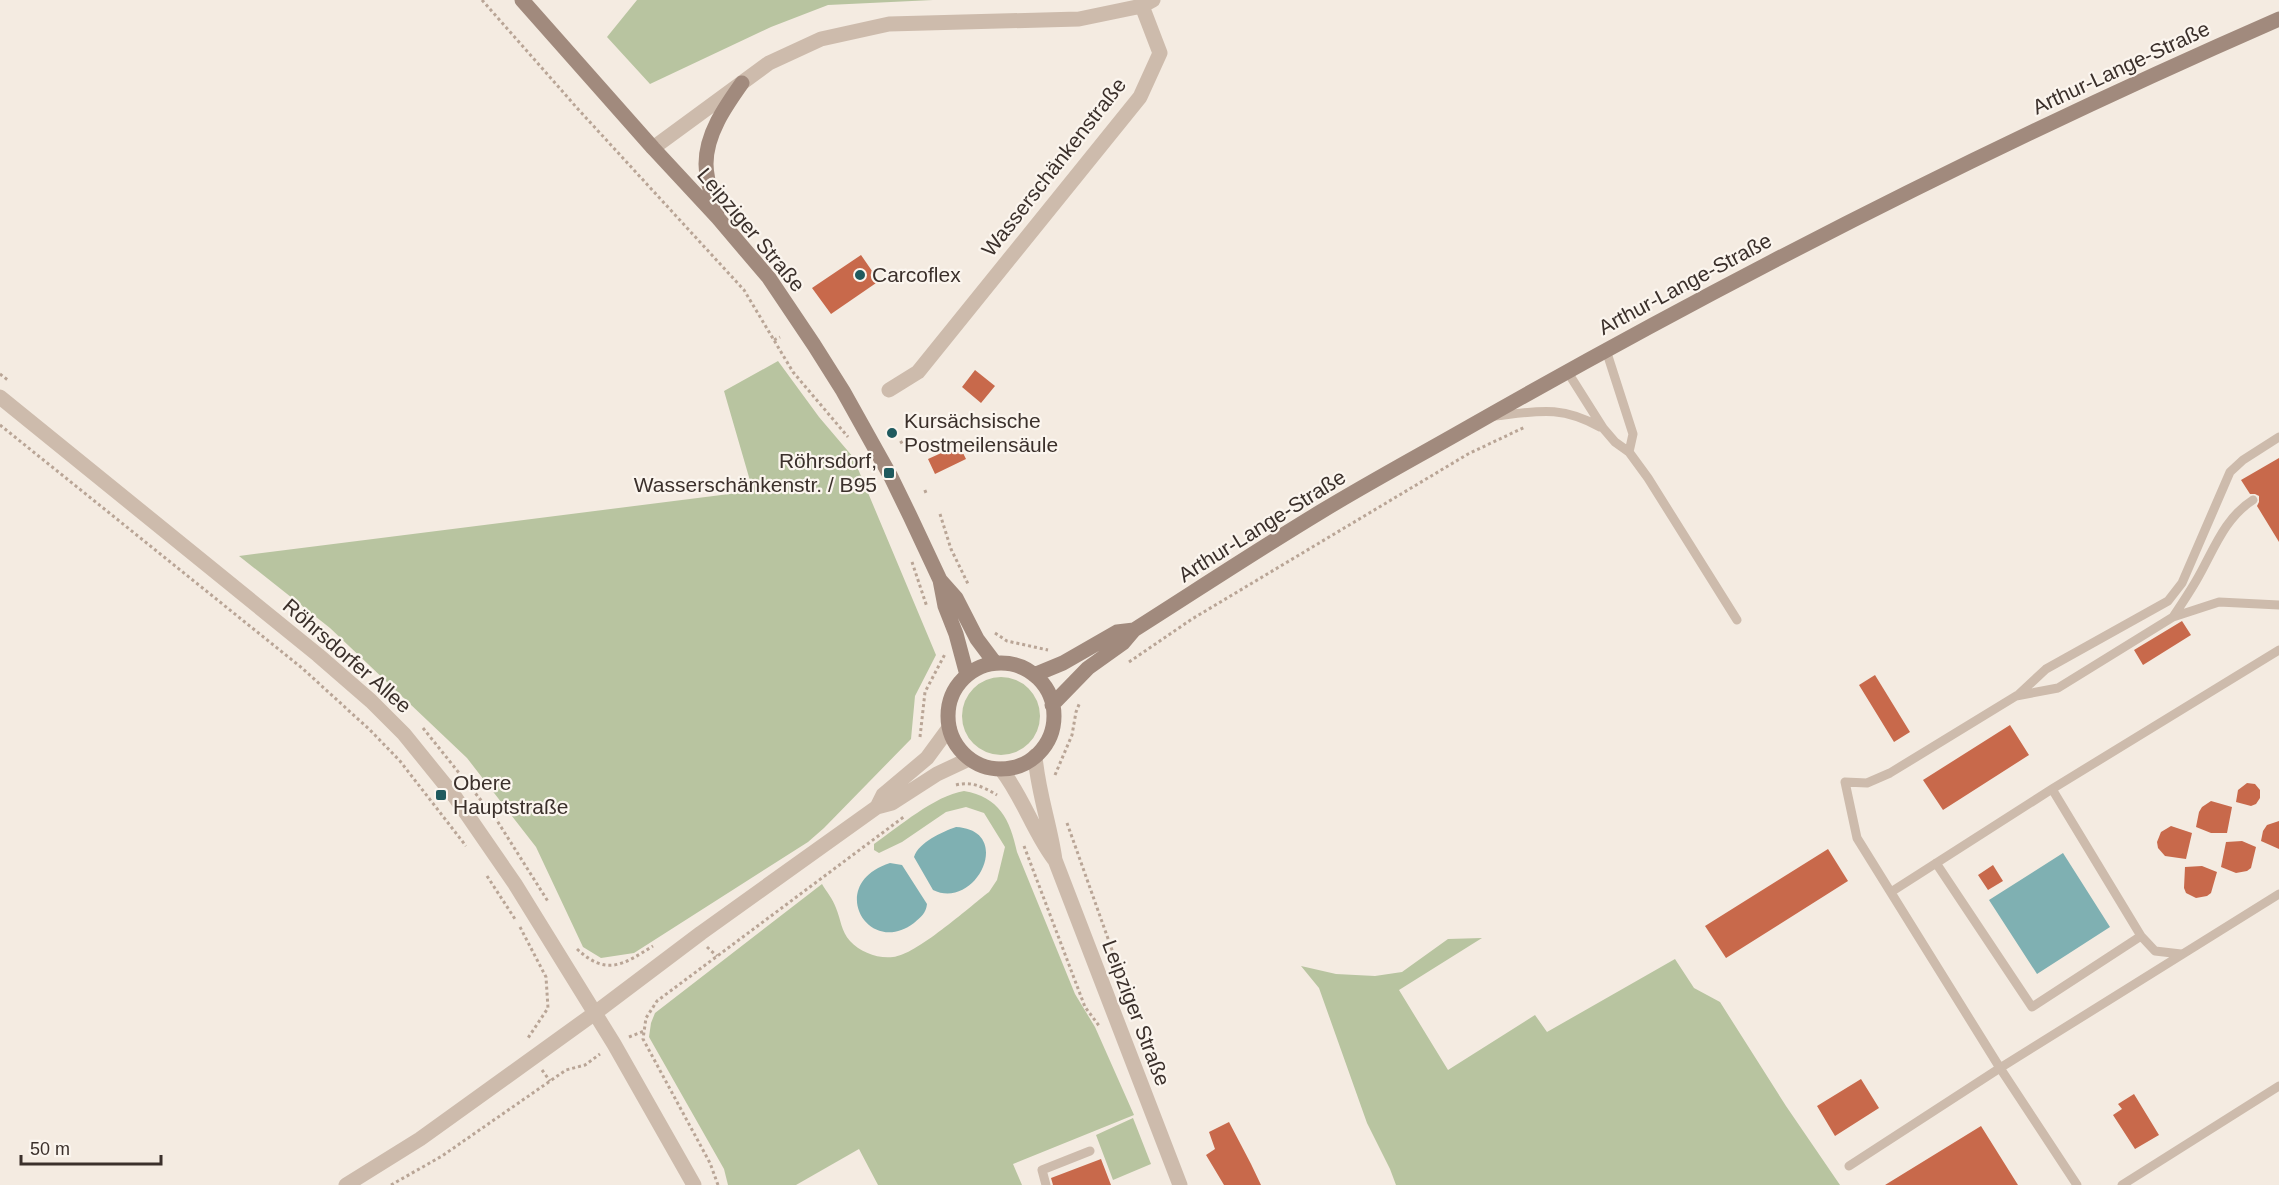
<svg xmlns="http://www.w3.org/2000/svg" width="2279" height="1185" viewBox="0 0 2279 1185" font-family="Arial,sans-serif">
<style>
.green{fill:#b8c4a0}
.water{fill:#7fb0b2}
.building{fill:#c8694b}
.lines{fill:none;stroke-linecap:round;stroke-linejoin:round}
.path{stroke:#b9a596;stroke-width:3;stroke-dasharray:3 3;stroke-linecap:butt}
.service{stroke:#cdbbac;stroke-width:9}
.minor{stroke:#cdbbac;stroke-width:15}
.tertiary{stroke:#cdbbac;stroke-width:15}
.secondary{stroke:#a18a7d;stroke-width:15}
.poi-dot{fill:#1f5a5e;stroke:#fbf5ee;stroke-width:2}
.labels{text-anchor:middle;stroke-width:4.5;stroke-linejoin:round;paint-order:stroke}
.street-label{font-size:21px;fill:#3b302b;stroke:#fbf5ee}
.poi-label{font-size:21px;fill:#3b302b;stroke:#fbf5ee;text-anchor:start}
</style>
<rect width="100%" height="100%" fill="#f4ebe1"/>
<path class="green" d="M637 0H933L828 5 771 27 650 84 607 37Z
M778 361 819 417 853 457 936 655 915 696 911 739 824 828 808 842 634 953 601 958 583 947 536 847 467 758 330 628 239 556 753 491 724 391Z
M962 716a39 39 0 1 1 78 0a39 39 0 1 1-78 0Z
M964 791C999 797 1010 819 1017 852L1075 994 1095 1027 1134 1115 1013 1164 1022 1185H878L859 1149 796 1185H728L724 1169 649 1037 651 1023 655 1013 822 884C826 891 833 899 836 908 841 920 841 931 850 941 860 952 878 959 893 957 916 955 968 908 989 892L997 880 1005 847 984 813 966 807 946 812 902 842 879 853 874 850V844C900 826 934 796 964 791Z
M1482 938 1399 990 1448 1070 1535 1015 1547 1032 1675 959 1694 988 1720 1002 1786 1106 1840 1185H1396L1390 1169 1367 1123 1319 988 1301 966 1336 974 1375 976 1402 972 1448 939Z
M1133 1118 1151 1164 1113 1180 1096 1135Z"/>
<path class="water" d="M956 827C1015 830 976 911 933 890L914 857C919 842 942 832 956 827Z
M2063 853 2110 927 2037 974 1989 900Z
M890 863 902 865 927 904C926 913 921 917 914 923 868 958 825 884 890 863Z"/>
<path class="building" d="M861 255 879 281 831 314 812 288Z
M975 370 995 386 981 403 962 387Z
M959 445 966 459 935 474 928 459Z
M2279 458V542L2257 506 2259 502V496L2255 494H2250L2241 480Z
M2182 621 2191 635 2143 665 2134 650Z
M1875 675 1910 732 1894 742 1859 685Z
M2010 725 2029 755 1943 810 1923 780Z
M2247 783 2255 784 2260 790V798L2256 804 2251 806 2236 802 2238 790Z
M2211 801 2232 807 2227 833H2211L2196 827 2199 812 2202 807Z
M2279 821V849L2261 841 2263 831 2267 825Z
M2171 826 2192 833 2186 859 2165 856 2158 848 2157 842 2161 832Z
M2242 841 2256 847 2251 868 2247 871 2236 873 2221 867 2226 842Z
M1828 849 1848 881 1726 958 1705 926Z
M1993 865 2003 881 1988 890 1978 875Z
M2202 866 2217 872 2211 893 2207 896 2196 898 2186 893 2184 888 2185 867Z
M1861 1079 1879 1108 1835 1136 1817 1106Z
M2134 1094 2159 1135 2135 1149 2113 1115 2122 1109 2118 1104Z
M1229 1122 1251 1164 1261 1185H1224L1206 1155 1215 1149 1209 1132Z
M1981 1126 2018 1185H1885Z
M1101 1159 1111 1185H1053L1051 1178Z"/>
<g class="lines">
<path class="path" d="M482 0 577 108 744 290 793 372 848 437
M774 340 780 337
M0 374 9 381
M0 425 302 668 370 730 400 761 466 846
M900 443 905 440
M924 492 929 490
M940 514 951 549 969 586
M912 562 927 607
M995 633 1007 641 1048 650
M1129 662 1192 619 1468 454 1525 427
M423 728 496 819 549 903
M920 737 925 692 945 654
M1055 775 1072 735 1076 712 1080 702
M956 785C971 781 984 787 997 795
M1067 823 1117 964 1124 987
M1024 846 1085 1007 1100 1027
M487 876 515 919
M520 927 546 977 548 1008 528 1038
M707 947 717 956
M577 949C607 977 624 964 653 946
M629 1037 644 1031
M542 1070 550 1081
M391 1185 442 1156 566 1070 585 1065 600 1054
M718 1185 710 1163 643 1039 646 1018 657 1001 905 816"/>
<path class="service" d="M1606 350 1633 434 1629 452
M1567 371 1603 428 1615 442 1629 452 1648 478 1737 620
M1495 416C1538 411 1561 405 1600 427
M2173 617C2181 605 2189 593 2196 581 2213 552 2224 518 2253 500
M2018 695 2046 669 2168 601 2182 583 2230 472 2243 460 2279 437
M1936 863 2032 1007 2141 936 2052 789
M1891 892 2052 789 2279 650
M2141 936 2155 951 2181 954
M1849 1166 2000 1068 2279 894
M1046 1185 1042 1170 1090 1151
M2077 1185 2000 1068 1857 838 1845 782 1867 783 1890 773 2016 696 2058 688 2173 617 2219 602 2279 605
M2122 1185 2279 1086"/>
<path class="minor" d="M653 148 769 63 821 39 889 24 1079 19 1142 6 1153 0
M889 390 918 372 1140 97 1160 53 1142 6
M0 397 318 655 371 701 404 734 455 797 515 884 614 1044 694 1185"/>
<path class="tertiary" d="M1035 756C1038 793 1050 824 1055 860L1180 1185
M1001 769C1023 797 1033 831 1054 859
M877 807 883 795 927 758 949 728
M346 1185 420 1139 595 1013 701 933 877 807 892 803 937 774 969 759"/>
<path class="secondary" d="M522 0 653 148 718 218 769 278 814 345 843 391 891 477 910 516 940 580 945 606 956 634 967 675
M717 215C713 198 706 181 706 164 706 134 725 107 742 83
M940 580 956 598 977 639 995 663
M948 716a53 53 0 1 1 106 0a53 53 0 1 1-106 0Z
M1034 675 1063 663 1117 632 1134 630
M1052 705 1088 668 1123 643 1134 630C1197 590 1259 549 1322 511 1370 482 1420 455 1469 427 1732 277 2002 140 2279 19"/>
</g>
<g class="poi-dot">
<circle cx="860" cy="275" r="6"/>
<circle cx="892" cy="433" r="6"/>
<rect x="883" y="467" width="12" height="12" rx="3"/>
<rect x="435" y="789" width="12" height="12" rx="3"/>
</g>
<g class="labels">
<g class="street-label">
<text transform="translate(2121 68) rotate(-25)" y="7">Arthur-Lange-Straße</text>
<text transform="translate(1054 167) rotate(-52)" y="7">Wasserschänkenstraße</text>
<text transform="translate(751 230) rotate(50)" y="7">Leipziger Straße</text>
<text transform="translate(1685 284) rotate(-28)" y="7">Arthur-Lange-Straße</text>
<text transform="translate(1262 526) rotate(-32)" y="7">Arthur-Lange-Straße</text>
<text transform="translate(347 656) rotate(41)" y="7">Röhrsdorfer Allee</text>
<text transform="translate(1136 1013) rotate(69)" y="7">Leipziger Straße</text>
</g>
<g class="poi-label">
<text x="872" y="282">Carcoflex</text>
<text x="904" y="428">Kursächsische<tspan x="904" dy="24">Postmeilensäule</tspan></text>
<text x="877" y="468" text-anchor="end">Röhrsdorf,<tspan x="877" dy="24">Wasserschänkenstr. / B95</tspan></text>
<text x="453" y="790">Obere<tspan x="453" dy="24">Hauptstraße</tspan></text>
</g>
</g>
<path d="M21 1155v9h140v-9" fill="none" stroke="#3b302b" stroke-width="3"/>
<text x="30" y="1155" font-size="18" fill="#3b302b" stroke="#fbf5ee" stroke-width="4.5" paint-order="stroke">50 m</text>
</svg>
